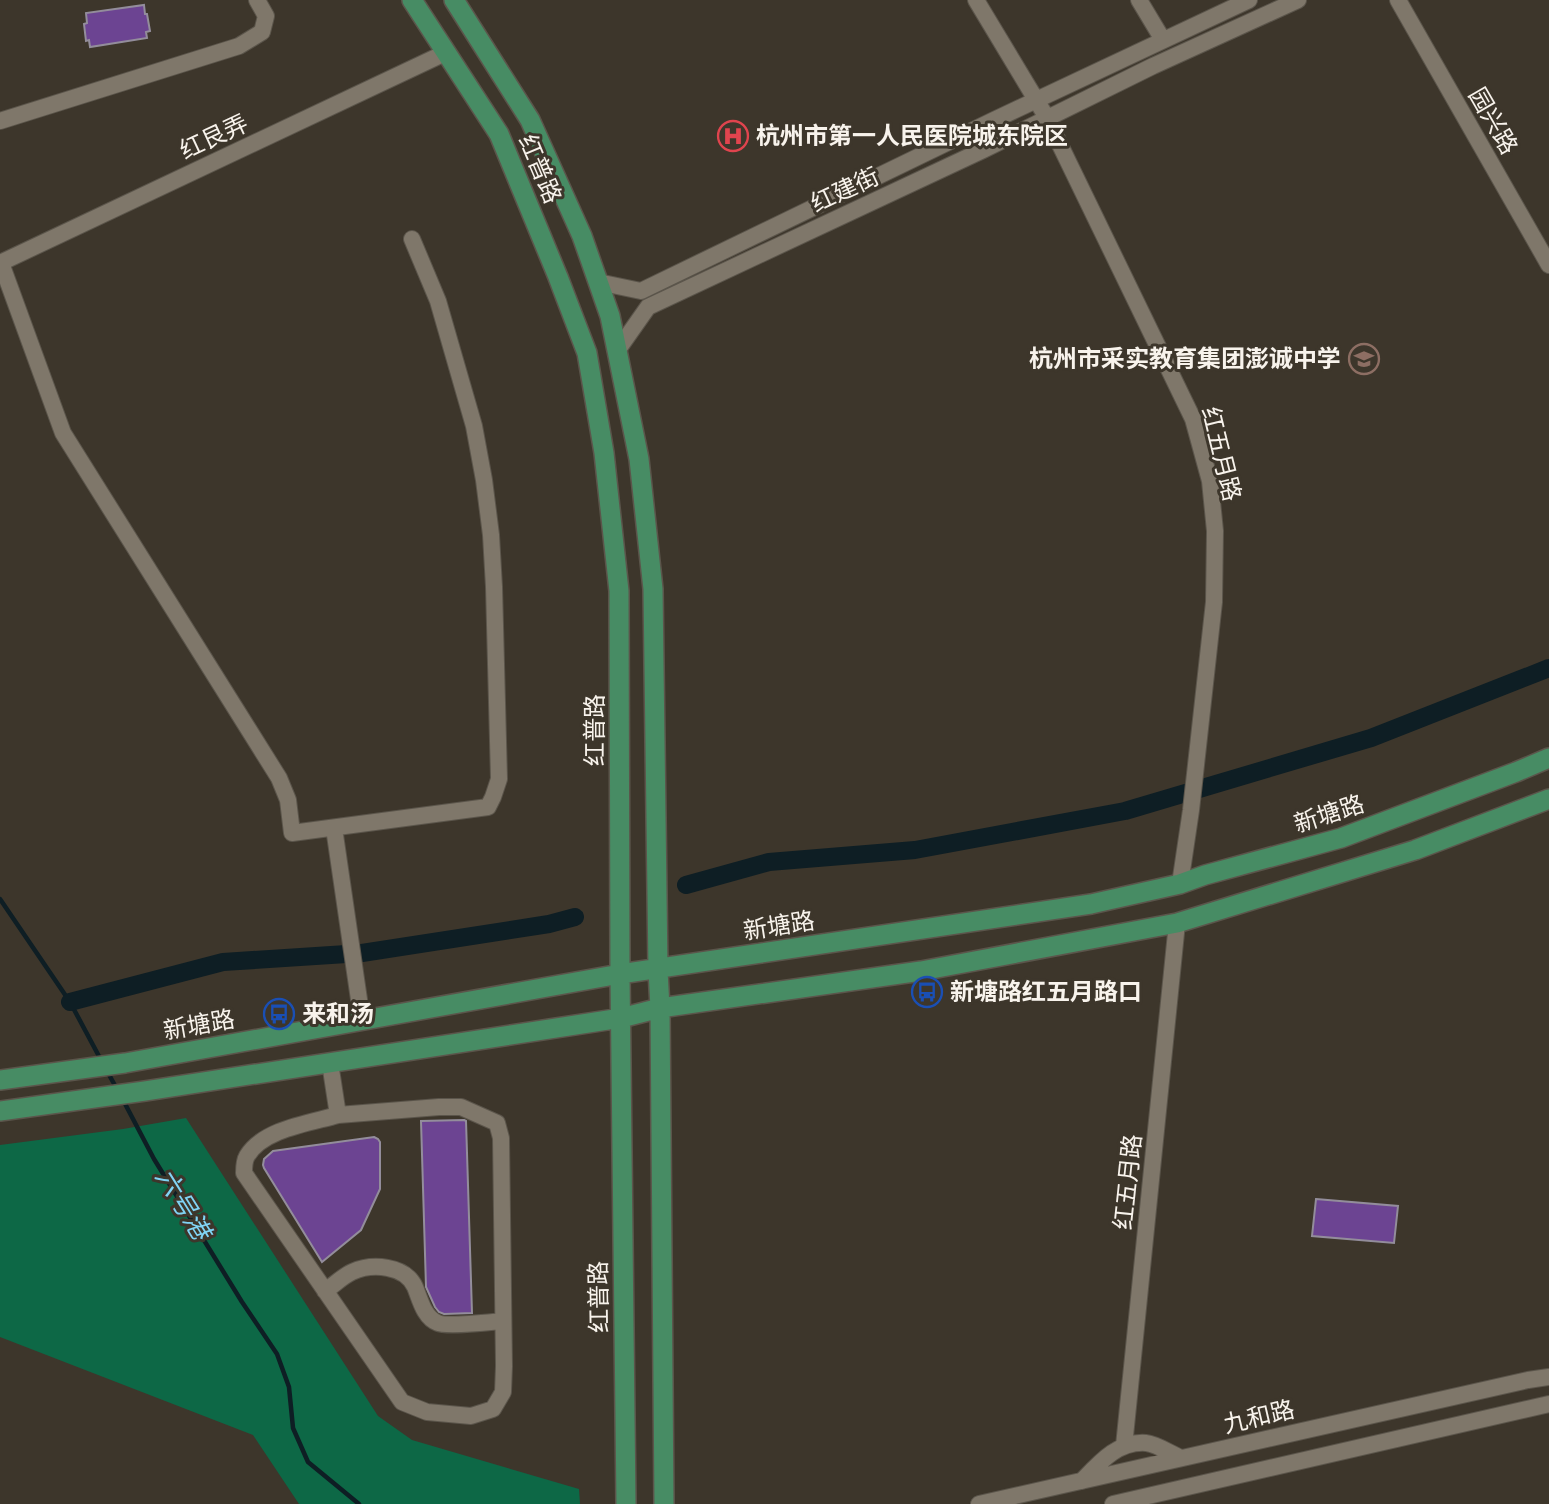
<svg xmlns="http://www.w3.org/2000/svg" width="1549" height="1504" viewBox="0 0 1549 1504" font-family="'Titillium Web','Noto Sans SC',sans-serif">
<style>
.green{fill:#0d6846}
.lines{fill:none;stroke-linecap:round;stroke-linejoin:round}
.stream{stroke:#0e1e24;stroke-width:4.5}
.canal{stroke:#0e1e24;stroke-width:18}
.building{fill:#6c4492;stroke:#938d9b;stroke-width:2}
.minor-casing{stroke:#5b554b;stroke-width:18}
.major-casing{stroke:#5b554b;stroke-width:22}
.minor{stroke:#7f776a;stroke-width:16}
.major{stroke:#478c64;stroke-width:19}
.labels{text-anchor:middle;stroke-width:6;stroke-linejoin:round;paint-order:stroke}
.street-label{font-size:24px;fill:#f8f3ec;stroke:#3d362b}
.poi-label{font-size:24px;font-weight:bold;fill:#f8f3ec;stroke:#3d362b;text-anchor:start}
.water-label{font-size:26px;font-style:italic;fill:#80d4f5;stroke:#3d362b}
</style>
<rect width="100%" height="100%" fill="#3d362b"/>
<path class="green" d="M186 1118 378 1416 412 1440 579 1489 580 1504H299L253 1435 0 1337V1145L123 1129Z"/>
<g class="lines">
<path class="stream" d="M0 899 70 1002 101 1060
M107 1071 118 1091
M122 1098 154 1159 242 1302 277 1354 289 1387 293 1428 308 1462 359 1504"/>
<path class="canal" d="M686 885 769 862 915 850 1125 811 1371 738 1549 668
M70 1002 223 962 362 953 549 924 575 917"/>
</g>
<path class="building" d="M144 5 145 14H147L150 31 146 32 147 38 90 47 89 40 86 41 84 24 87 23 86 13Z
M464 1120 466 1121 472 1313 444 1314 439 1312 435 1307 426 1287 421 1121Z
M374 1137 378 1139 380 1142V1189L361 1230 322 1262 264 1168 263 1165 264 1159 273 1151Z
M1316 1199 1398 1206 1394 1243 1312 1236Z"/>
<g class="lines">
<g class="minor-casing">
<path id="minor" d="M976 0 1047 118 1193 419 1210 481 1215 531 1214 602 1191 810 1180 884
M1139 0 1163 40
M1398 0 1549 265
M0 121 239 46 262 32 266 16 257 0
M0 263 447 52
M1 263 63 433 279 778 288 800 292 833 488 807 493 797 499 779 494 587 491 535 484 480 474 426 438 301 412 239
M598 282 641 291 994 120 1249 0
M617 351 648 307 983 150 1153 66 1298 0
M334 828 362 1020
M330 1063 338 1115C310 1123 263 1129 247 1156 244 1161 244 1168 244 1173L402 1402 427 1412 471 1416 493 1409 503 1392 504 1366 501 1138 497 1123 461 1107H439L338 1115
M325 1291C334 1285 343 1276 352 1272 372 1263 405 1265 415 1287 420 1299 424 1318 438 1323 447 1327 491 1322 503 1321
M1124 1446 1177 923
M1082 1481C1100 1462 1118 1441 1146 1443 1157 1444 1171 1454 1181 1458
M979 1504 1528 1380 1549 1377
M1113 1504 1549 1404"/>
</g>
<g class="major-casing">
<path id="major" d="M412 0 499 134 558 277 587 353 604 453 619 591 620 974 626 1504
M454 0 530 120 582 236 610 316 639 459 653 589 658 970 660 1008 664 1504
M0 1080 125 1063 620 974 1091 904 1180 884 1205 875 1341 838 1516 772 1549 758
M0 1111 145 1091 621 1018 660 1008 921 971 1177 923 1415 850 1549 799"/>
</g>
<use href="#minor" class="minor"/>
<use href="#major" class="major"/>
</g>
<defs>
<g id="hospital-ring" transform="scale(1.575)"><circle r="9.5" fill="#3d362b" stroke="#e0444e" stroke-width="1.5"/><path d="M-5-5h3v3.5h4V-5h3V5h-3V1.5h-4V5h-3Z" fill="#e0444e"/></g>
<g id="school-ring" transform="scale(1.575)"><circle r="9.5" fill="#3d362b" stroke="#8d6e63" stroke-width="1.5"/><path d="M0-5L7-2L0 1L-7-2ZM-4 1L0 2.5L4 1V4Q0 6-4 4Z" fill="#8d6e63"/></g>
<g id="bus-ring" transform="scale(1.575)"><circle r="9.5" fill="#3d362b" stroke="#1a4fb4" stroke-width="1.5"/><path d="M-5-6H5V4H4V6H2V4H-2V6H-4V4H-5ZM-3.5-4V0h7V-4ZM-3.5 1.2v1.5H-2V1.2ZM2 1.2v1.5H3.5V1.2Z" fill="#1a4fb4"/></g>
</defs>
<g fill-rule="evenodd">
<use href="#hospital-ring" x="733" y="136"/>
<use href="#school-ring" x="1364" y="359"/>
<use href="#bus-ring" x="927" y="992"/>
<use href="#bus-ring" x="279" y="1014"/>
</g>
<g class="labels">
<g class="street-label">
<text transform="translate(1493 121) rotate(60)" y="8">园兴路</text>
<text transform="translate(214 137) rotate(-25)" y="8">红艮弄</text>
<text transform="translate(540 169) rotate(67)" y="8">红普路</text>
<text transform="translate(845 190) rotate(-25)" y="8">红建街</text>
<text transform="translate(1221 454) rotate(76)" y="8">红五月路</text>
<text transform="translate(595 730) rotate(-90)" y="8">红普路</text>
<text transform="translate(1329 814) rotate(-18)" y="8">新塘路</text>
<text transform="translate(779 926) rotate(-9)" y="8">新塘路</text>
<text transform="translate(199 1025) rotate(-10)" y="8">新塘路</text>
<text transform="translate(1128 1182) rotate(-84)" y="8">红五月路</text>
<text transform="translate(599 1297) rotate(-91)" y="8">红普路</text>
<text transform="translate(1259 1417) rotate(-13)" y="8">九和路</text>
</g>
<g class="poi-label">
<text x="756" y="144">杭州市第一人民医院城东院区</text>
<text x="1341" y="367" text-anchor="end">杭州市采实教育集团澎诚中学</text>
<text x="950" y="1000">新塘路红五月路口</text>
<text x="302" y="1022">来和汤</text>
</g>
<g class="water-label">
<text transform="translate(183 1204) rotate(58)" y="9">六号港</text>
</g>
</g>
</svg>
